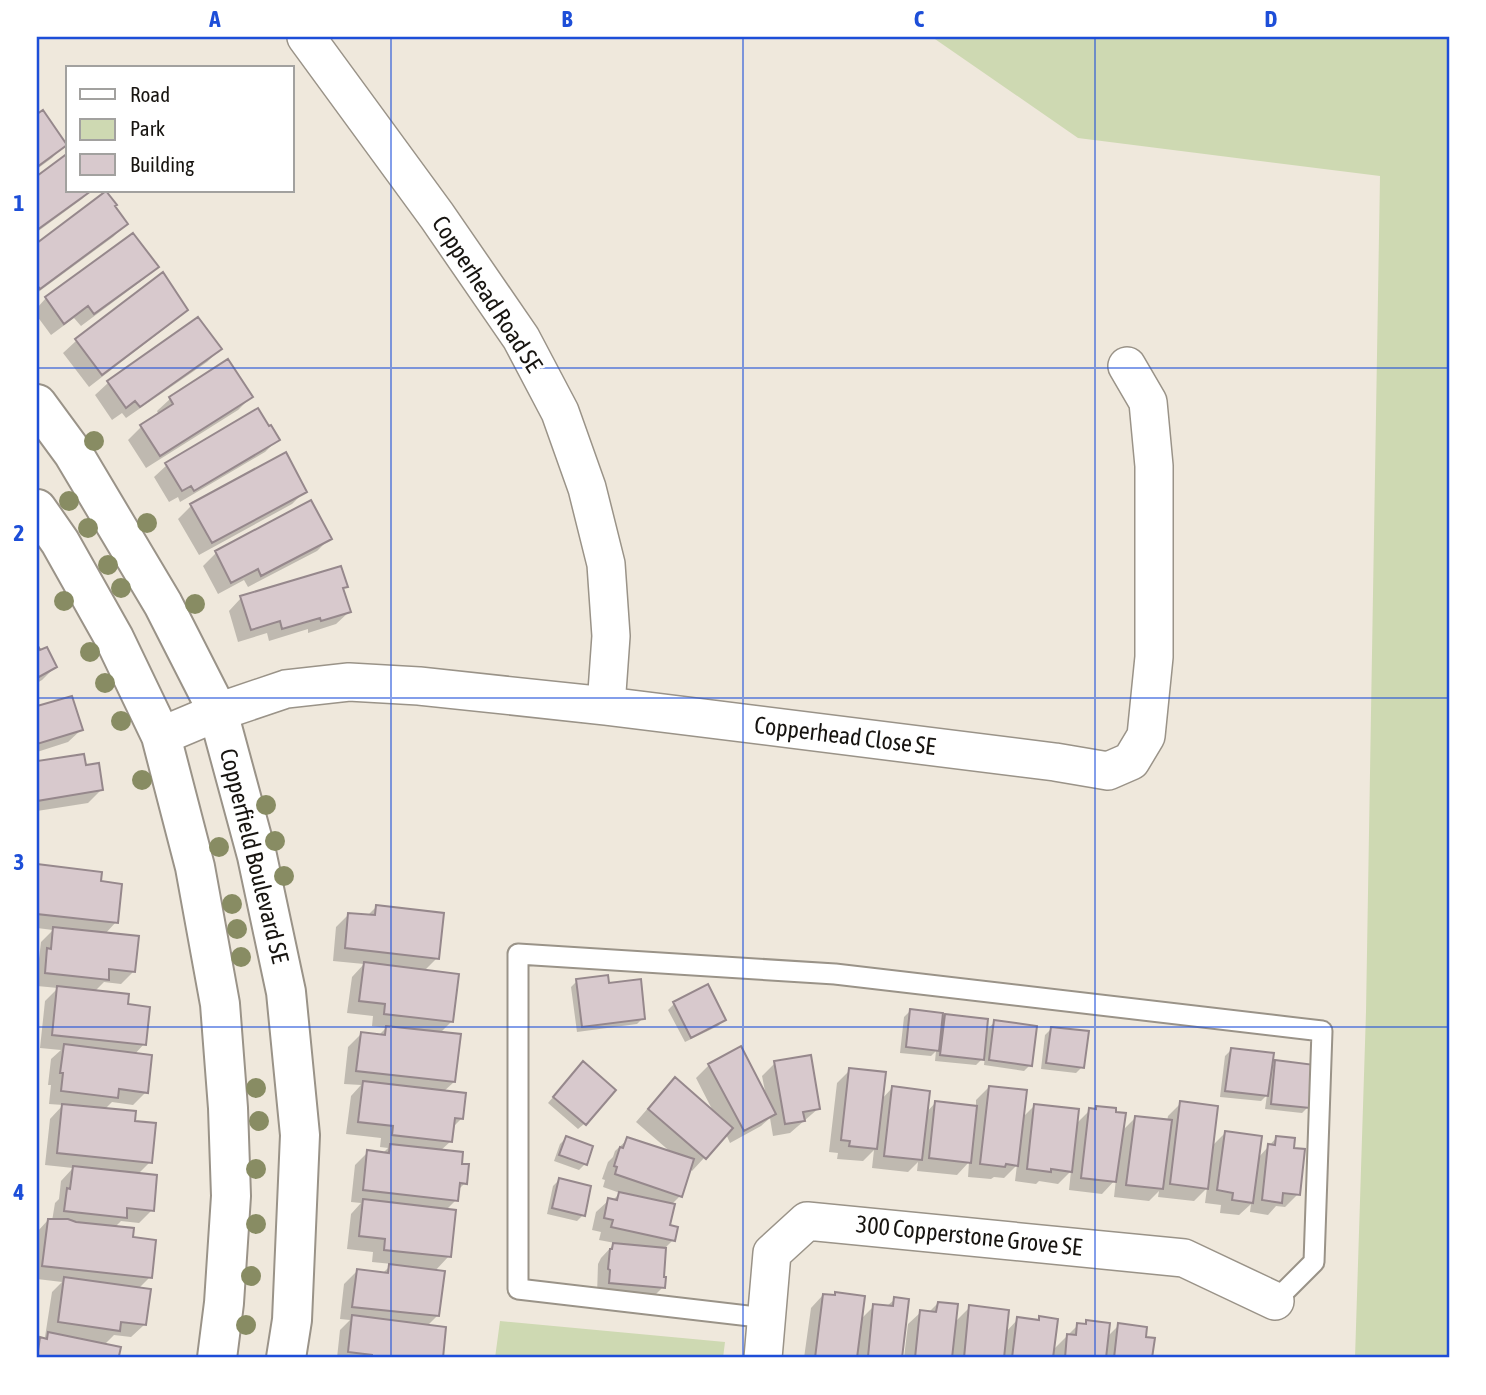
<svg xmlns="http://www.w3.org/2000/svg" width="1486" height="1395" viewBox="0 0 1486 1395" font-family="'Asap Condensed',sans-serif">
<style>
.green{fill:#ced9b2}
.shadow{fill:#0003}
.building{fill:#d8c9cd;stroke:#96888c;stroke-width:2}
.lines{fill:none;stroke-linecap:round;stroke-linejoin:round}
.service-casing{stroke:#9a9388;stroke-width:23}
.minor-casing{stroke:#9a9388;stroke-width:40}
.tertiary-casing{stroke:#9a9388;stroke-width:42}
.service{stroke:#fff;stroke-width:19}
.minor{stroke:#fff;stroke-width:37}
.tertiary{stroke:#fff;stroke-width:38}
.tree{fill:#888c63}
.grid{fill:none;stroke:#1d4ed8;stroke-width:2;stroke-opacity:0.55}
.labels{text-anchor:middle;stroke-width:6;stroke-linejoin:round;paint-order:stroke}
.street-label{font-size:24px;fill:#171410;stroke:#fff}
.neatline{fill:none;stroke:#1d4ed8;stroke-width:2.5}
.grid-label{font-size:23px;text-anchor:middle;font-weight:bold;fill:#1d4ed8}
</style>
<rect width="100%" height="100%" fill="#efe8dc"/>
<path class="green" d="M932 37H1449V1358H1355L1366 1012 1380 176 1078 138Z
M500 1321 725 1342 723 1358H495Z"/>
<path class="shadow" d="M42 112 64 145 52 158 37 169V117Z
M68 155V191H90L82 199 37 232V178Z
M106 194 126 224 113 237 37 293V245Z
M157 266 144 279 81 326 74 318 51 335 37 316V308L46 298Z
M163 275 186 309 173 322 89 387 63 353 76 341Z
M198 320 220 349 207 362 126 418 122 413 112 420 95 395 108 383Z
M228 361 251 397 238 410 146 468 128 440 141 427 159 415 157 411 170 399Z
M278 439 265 452 180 502 178 497 169 502 154 477 167 465Z
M305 491 292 504 199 555 178 519 191 506Z
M330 538 317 551 248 587 244 580 218 594 203 566 216 553Z
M346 586 342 590 349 612 336 624 308 633V629L269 641 267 633 238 642 229 611 241 598Z
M37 648 39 652 55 667 42 680 37 683Z
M71 698 81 730 68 742 37 752V708Z
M83 756 84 767 101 790 88 803 37 811V763Z
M37 866 100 873 99 883 116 922 105 934 134 971 121 984 104 982 94 992 126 1006 144 1044 134 1055 146 1092 133 1105 112 1102 104 1110 133 1123 150 1162 137 1175 152 1210 139 1223 121 1221 114 1228 131 1239 150 1277 138 1289 144 1325 131 1337 114 1335 104 1345 117 1358H120H37V1342L45 1337 52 1292 62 1282 37 1279V1232L48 1220 52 1221 55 1203 59 1199 61 1181 73 1168 45 1165 50 1119 63 1105 49 1104 51 1085H48L51 1059 61 1050 40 1048 45 1001 58 988 37 986V961L39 959 41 942 53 930 37 928Z
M376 907 437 958 423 972 451 1022 440 1033 454 1082 443 1092 462 1118 452 1128 451 1141 440 1151 460 1165 465 1183 458 1190 456 1200 446 1210 449 1256 434 1272 438 1315 427 1326 444 1328 441 1358H337L340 1330 350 1320 340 1319 344 1284 357 1271 382 1274 392 1264 372 1262 373 1252 347 1249 351 1214 361 1203 351 1202 355 1165 368 1152 382 1154 388 1148 380 1147 381 1138 346 1134 351 1096 361 1085 344 1084 348 1047 361 1034 378 1036 386 1028 372 1026 373 1016 347 1013 352 977 364 964 333 961 336 927 349 914 367 916Z
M577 981 607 985 643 1018 637 1024 577 1032 571 987Z
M674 1004 724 1020 718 1026 685 1042 668 1010Z
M910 1011 940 1021 946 1016 985 1031 995 1022 1030 1065 1024 1071 984 1065 985 1056 976 1065 935 1061 936 1051 931 1056 900 1053 904 1017Z
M1051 1029 1082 1067 1076 1073 1041 1069 1045 1035Z
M1231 1050 1270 1068 1276 1062 1308 1107 1302 1113 1265 1109 1267 1095 1261 1101 1220 1097 1225 1056Z
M775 1063 819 1108 790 1133 773 1136 770 1118 761 1126 730 1143 726 1134 692 1171 689 1168 680 1196 673 1203 668 1227 673 1240 664 1249 663 1287 650 1300 597 1295 598 1264 601 1258 615 1243 599 1240 601 1232 592 1230 596 1212 609 1200H613L620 1193 603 1187 605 1180 602 1179 608 1162 613 1157 615 1151 628 1139 673 1154 636 1122 662 1092 715 1115 696 1078 709 1065 766 1096 762 1076Z
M577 1069 584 1124 578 1129 548 1103Z
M850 1070 881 1100 892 1088 926 1113 935 1103 976 1108V1100L989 1087 1022 1118 1035 1105 1076 1124 1090 1110H1094L1097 1107 1121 1132 1135 1118 1167 1122 1168 1116 1181 1103 1212 1146 1225 1133 1258 1158 1277 1137 1298 1194 1285 1207 1276 1206 1268 1215 1250 1212 1251 1204 1239 1215 1220 1213 1221 1205 1205 1203 1207 1188 1194 1201 1158 1197 1159 1191 1149 1201 1114 1197 1116 1179 1102 1194 1069 1190 1071 1171 1058 1184 1039 1181 1036 1184 1015 1181 1017 1165 1004 1178 994 1177 991 1179 968 1177 969 1162 957 1175 917 1171 918 1162 908 1172 872 1168 874 1150 863 1161 837 1159 838 1153 829 1152 837 1083Z
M566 1138 585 1164 579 1170 554 1161 560 1144Z
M559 1180 583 1215 577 1221 547 1214 553 1186Z
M836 1294 860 1320 874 1306 886 1307 895 1299 907 1300 900 1358H804L811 1308 823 1295 833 1297Z
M938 1303 954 1323 970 1307 1005 1333 1018 1319 1036 1322 1040 1318 1052 1351 1078 1325H1084L1087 1322 1107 1337 1119 1325 1144 1339 1153 1340 1151 1358H904L908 1324 921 1312H929Z"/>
<path class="building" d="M43 110 67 145 37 167V114Z
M68 153V191H91L37 230V176Z
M106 191 117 205 115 206 128 224 40 289 37 285V243Z
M133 233 159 267 94 314 88 306 64 324 45 297Z
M163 272 188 310 102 375 75 339Z
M198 317 222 349 140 407 135 401 126 408 107 381Z
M228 359 253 397 160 456 140 425 173 404 169 397Z
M258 408 269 426 271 425 280 440 194 491 191 486 182 491 165 463Z
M286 452 307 492 212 543 190 504Z
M311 500 332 539 261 576 258 569 231 583 215 551Z
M341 566 348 587 343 588 351 612 321 621 320 618 282 629 280 621 251 630 240 596Z
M37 644 40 650 47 647 57 667 37 678Z
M72 696 83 730 37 744V706Z
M84 754 86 765 99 763 103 790 37 801V761Z
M37 864 102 872 101 881 122 884 118 923 37 914Z
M376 905 444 913 439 959 345 948 348 913 375 915Z
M53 927 139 936 135 972 109 969V980L45 973 47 948 51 949Z
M364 962 459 974 453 1022 384 1014 385 1004 359 1001Z
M608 975 609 983 641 979 645 1019 582 1027 576 979Z
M708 984 726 1020 691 1038 673 1002Z
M57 986 129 994 128 1004 150 1007 146 1045 52 1035Z
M910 1009 943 1013 939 1051 906 1047Z
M945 1014 988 1019 984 1060 940 1055Z
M994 1020 1037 1026 1032 1066 989 1060Z
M386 1026 461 1034 455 1082 356 1071 361 1032 385 1035Z
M1051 1027 1089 1031 1084 1068 1046 1063Z
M64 1044 152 1055 148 1093 119 1089 118 1098 61 1091 63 1073H60Z
M741 1046 776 1114 744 1131 708 1064Z
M1231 1048 1274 1053 1268 1096 1225 1091Z
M811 1055 820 1109 803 1112 805 1121 785 1124 774 1061Z
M1275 1060 1315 1065 1310 1108 1271 1104Z
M583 1061 616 1090 586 1125 553 1097Z
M849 1068 886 1072 877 1149 849 1146 850 1141 841 1140Z
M675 1077 733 1128 706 1159 648 1109Z
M363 1081 466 1093 463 1119 455 1118 452 1142 392 1135 393 1126 358 1122Z
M892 1086 930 1091 922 1160 884 1156Z
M989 1086 1027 1090 1018 1166 1006 1164 1005 1167 980 1164Z
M935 1101 977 1106 971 1163 929 1158Z
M1180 1101 1218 1106 1208 1189 1170 1184Z
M62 1104 136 1111 135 1121 156 1123 152 1163 57 1153Z
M1034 1104 1079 1109 1072 1172 1051 1169V1172L1027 1169Z
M1096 1106 1116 1108V1112L1126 1113 1116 1182 1081 1178 1089 1108 1096 1109Z
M1135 1116 1172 1120 1163 1189 1126 1185Z
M1225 1131 1262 1136 1253 1203 1232 1200 1233 1193 1217 1190Z
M566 1136 593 1146 587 1165 559 1155Z
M1276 1136 1295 1138 1294 1148 1305 1149 1300 1195 1283 1193 1282 1203 1262 1200 1268 1144 1275 1145Z
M627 1137 694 1159 682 1197 615 1174 617 1167 614 1166 620 1147 623 1148Z
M390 1144 463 1152 462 1164H469L467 1184 460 1183 458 1201 363 1190 367 1150 389 1153Z
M73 1166 157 1175 154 1211 127 1208V1218L64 1211 67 1188 70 1189Z
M559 1178 591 1186 585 1216 552 1208Z
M619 1192 675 1204 670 1225 678 1227 675 1241 611 1227 613 1220 604 1218 608 1198 617 1200Z
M363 1199 456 1210 451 1257 384 1250 385 1239 359 1236Z
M48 1219H68L76 1222 134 1228 133 1237 156 1240 152 1278 42 1266Z
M613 1243 666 1248 664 1277H666L665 1288 609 1283 610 1270 608 1269 610 1249H612Z
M389 1264 445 1271 439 1316 352 1307 357 1269 388 1273Z
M64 1277 151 1289 146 1325 121 1322 120 1331 58 1322Z
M835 1292 865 1296 857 1358H815L823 1294 835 1295Z
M894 1297 909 1299 902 1358 868 1357 873 1304 893 1306Z
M938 1302 958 1304 952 1358H915L920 1310 936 1312Z
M969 1305 1009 1310 1004 1358H964Z
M352 1315 446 1327 443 1358H372V1355L348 1352Z
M1039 1316 1058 1319 1053 1358H1012L1017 1317 1039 1320Z
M1086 1320 1110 1323 1106 1358H1065L1067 1334 1076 1335 1077 1323 1086 1324Z
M1118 1323 1147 1327 1146 1337 1155 1338 1152 1358H1114Z
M48 1332 121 1347 119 1356 129 1358H37L40 1337 47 1339Z"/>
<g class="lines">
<g class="service-casing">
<path id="service" d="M766 1318 518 1289V954L835 974 1322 1031 1314 1262 1275 1301"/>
</g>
<g class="minor-casing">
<path id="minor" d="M306 37 437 216 521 338 560 412 587 488 606 564 611 636 606 706
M161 736 218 712 286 689 349 682 419 686 606 706 1055 762 1108 771 1131 761 1146 736 1154 657V466L1148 402 1127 366
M763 1358 772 1253 807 1221 1184 1258 1275 1301"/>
</g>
<g class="tertiary-casing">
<path id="tertiary" d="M37 404 73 453 163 604 218 712 257 856 286 992 300 1135 292 1320 286 1358
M37 509 60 542 114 638 161 736 195 867 220 1004 228 1108 231 1196 224 1303 217 1358"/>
</g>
<use href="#service" class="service"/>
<use href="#minor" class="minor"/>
<use href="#tertiary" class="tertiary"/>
</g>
<g class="tree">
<circle cx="94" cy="441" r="10"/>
<circle cx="69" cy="501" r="10"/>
<circle cx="147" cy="523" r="10"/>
<circle cx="88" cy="528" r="10"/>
<circle cx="108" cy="565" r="10"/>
<circle cx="121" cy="588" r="10"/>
<circle cx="64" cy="601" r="10"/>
<circle cx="195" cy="604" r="10"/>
<circle cx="90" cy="652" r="10"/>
<circle cx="105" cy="683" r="10"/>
<circle cx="121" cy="721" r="10"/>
<circle cx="142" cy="780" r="10"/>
<circle cx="266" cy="805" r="10"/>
<circle cx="275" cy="841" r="10"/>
<circle cx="219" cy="847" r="10"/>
<circle cx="284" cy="876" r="10"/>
<circle cx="232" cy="904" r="10"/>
<circle cx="237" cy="929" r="10"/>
<circle cx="241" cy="957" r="10"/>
<circle cx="256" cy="1088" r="10"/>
<circle cx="259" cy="1121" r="10"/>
<circle cx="256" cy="1169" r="10"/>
<circle cx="256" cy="1224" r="10"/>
<circle cx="251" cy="1276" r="10"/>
<circle cx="246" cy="1325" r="10"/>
</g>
<path class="grid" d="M391 37V1358M743 37V1358M1095 37V1358M37 368H1449M37 698H1449M37 1027H1449"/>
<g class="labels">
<g class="street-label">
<text transform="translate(487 294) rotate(57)" y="8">Copperhead Road SE</text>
<text transform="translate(845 736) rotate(7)" y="8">Copperhead Close SE</text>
<text transform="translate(254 856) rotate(76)" y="8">Copperfield Boulevard SE</text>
<text transform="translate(969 1236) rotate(6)" y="8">300 Copperstone Grove SE</text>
</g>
</g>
<rect width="1486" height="1395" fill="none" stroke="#ffffff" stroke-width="77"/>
<rect x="66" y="66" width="228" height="126" fill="#ffffff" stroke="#a2a19f" stroke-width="2"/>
<rect x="80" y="89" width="35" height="10" fill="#ffffff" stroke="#a2a19f" stroke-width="2"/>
<text x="130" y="102" font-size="21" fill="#171410">Road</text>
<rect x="80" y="119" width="35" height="21" fill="#ced9b2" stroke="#a2a19f" stroke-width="2"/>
<text x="130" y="136" font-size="21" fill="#171410">Park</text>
<rect x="80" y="154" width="35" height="21" fill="#d8c9cd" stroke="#a2a19f" stroke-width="2"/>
<text x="130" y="172" font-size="21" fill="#171410">Building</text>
<rect x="38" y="38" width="1410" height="1318" class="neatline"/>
<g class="grid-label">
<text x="215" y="27">A</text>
<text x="567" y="27">B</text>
<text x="919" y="27">C</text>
<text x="1271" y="27">D</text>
<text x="19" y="211">1</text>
<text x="19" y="541">2</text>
<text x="19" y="870">3</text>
<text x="19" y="1200">4</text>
</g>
</svg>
